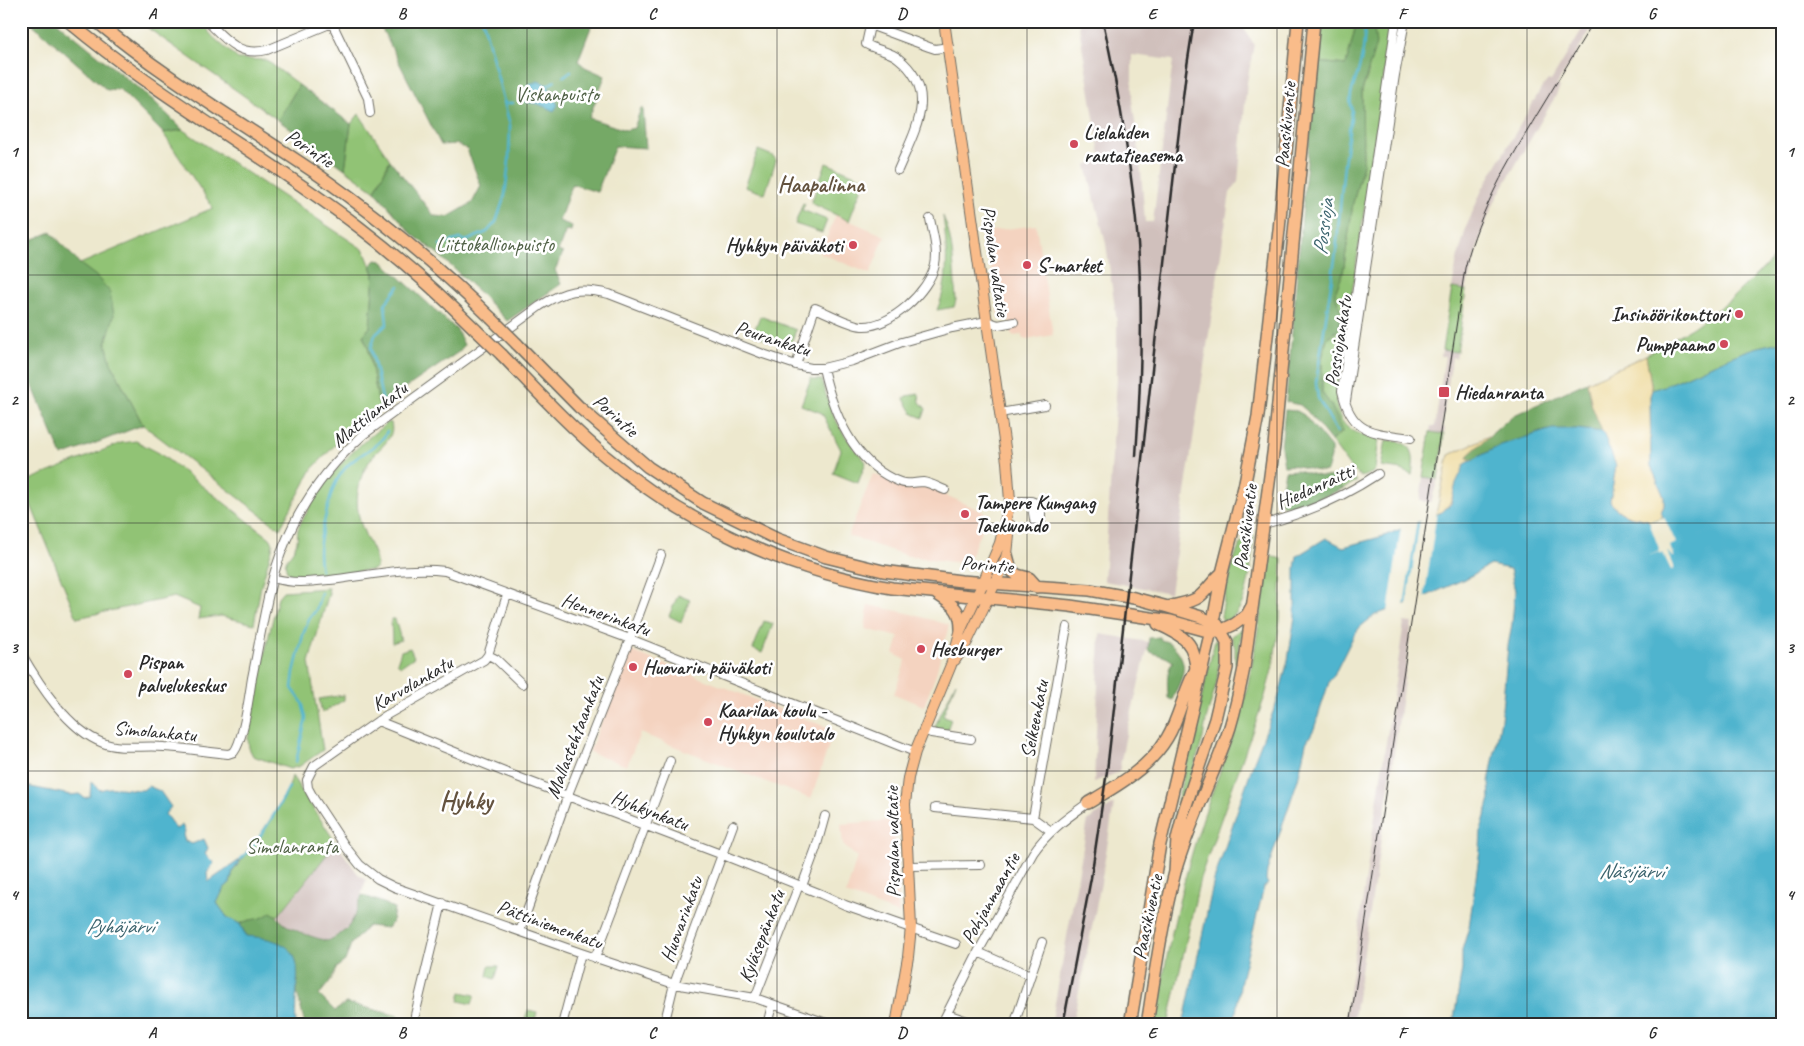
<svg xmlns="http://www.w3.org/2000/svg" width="1804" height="1046" viewBox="0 0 1804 1046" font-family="Caveat,sans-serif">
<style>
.built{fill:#f4d3c0}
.industrial{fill:#d0c0bc;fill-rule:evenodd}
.green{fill:#91c374;stroke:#5e7750}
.forest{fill:#74a966;stroke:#506a48}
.sand{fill:#eeda9e;stroke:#8c8264}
.water{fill:#4fb4ce;stroke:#3d707c}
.pier{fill:#ede8ce}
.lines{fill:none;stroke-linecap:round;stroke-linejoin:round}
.stream{stroke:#4fb4ce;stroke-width:2.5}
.minor-casing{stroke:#6f6d64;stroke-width:10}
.major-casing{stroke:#6f6d64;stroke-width:12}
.highway-casing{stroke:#6f6d64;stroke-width:14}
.minor{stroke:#fff;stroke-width:8}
.major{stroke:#f9bc8a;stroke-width:10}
.highway{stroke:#f9bc8a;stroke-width:11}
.tram{stroke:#2b2b2b;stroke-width:1}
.rail{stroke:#2b2b2b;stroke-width:2.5}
.highway-bridge-casing{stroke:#6f6d64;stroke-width:14;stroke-linecap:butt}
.highway-bridge{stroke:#f9bc8a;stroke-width:11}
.grid{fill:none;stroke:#2b2b2b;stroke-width:1;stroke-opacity:0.55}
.poi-dot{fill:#d1495b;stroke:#fff;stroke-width:2}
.labels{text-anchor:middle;stroke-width:5;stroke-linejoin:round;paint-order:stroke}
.park-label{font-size:20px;fill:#4f6045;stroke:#fff}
.street-label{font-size:20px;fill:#2b2b2b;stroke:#fff}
.poi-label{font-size:20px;font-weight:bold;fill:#2b2b2b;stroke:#fff;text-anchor:start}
.water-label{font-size:21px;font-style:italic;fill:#39626c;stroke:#fff}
.quarter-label{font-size:22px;font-weight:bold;fill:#64533f;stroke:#fff}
.district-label{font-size:25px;font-weight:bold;fill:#64533f;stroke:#fff}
.neatline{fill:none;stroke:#2b2b2b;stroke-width:2}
.grid-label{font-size:16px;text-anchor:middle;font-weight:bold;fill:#2b2b2b}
</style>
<rect width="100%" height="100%" fill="#fff"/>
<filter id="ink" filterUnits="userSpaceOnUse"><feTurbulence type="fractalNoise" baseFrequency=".02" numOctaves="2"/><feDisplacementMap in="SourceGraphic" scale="10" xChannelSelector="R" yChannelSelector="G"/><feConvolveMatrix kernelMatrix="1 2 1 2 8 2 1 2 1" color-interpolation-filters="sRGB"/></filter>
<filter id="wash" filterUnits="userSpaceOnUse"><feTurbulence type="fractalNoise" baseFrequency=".0096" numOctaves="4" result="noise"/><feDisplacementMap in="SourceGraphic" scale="20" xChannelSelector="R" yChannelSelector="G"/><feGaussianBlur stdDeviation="1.12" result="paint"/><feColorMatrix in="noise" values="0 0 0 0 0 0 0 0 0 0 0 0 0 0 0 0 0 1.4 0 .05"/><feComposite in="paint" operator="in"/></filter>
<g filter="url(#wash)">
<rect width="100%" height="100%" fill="#ede8ce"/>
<path class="built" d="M836 215 885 236 870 274 820 253Z
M1036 225 1053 335 1026 340 1022 338V335L1012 336 1008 314 999 316 985 232Z
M873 474 911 487H928L988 514 967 564 908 556 848 536Z
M868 605 908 613 949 625 935 677 924 706 894 694 906 660 894 654 899 637 865 629Z
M631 651 834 730 811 799 640 733 627 766 589 752Z
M894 820 899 914 846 894 857 857 843 845 841 824Z"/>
<path class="industrial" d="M1078 21H1245L1244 29 1254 44 1247 82 1238 182 1230 193 1170 593 1104 581 1117 379V323L1106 244 1086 165 1101 160ZM1132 55 1173 60 1153 222H1145L1140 159 1132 100Z
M1587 21H1596L1557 85 1560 87 1555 97 1497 197 1482 231 1466 290 1452 288 1457 260 1467 225 1482 190 1541 89 1548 80 1551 81Z
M1705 21H1727L1721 31Z
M1442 350 1457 352 1456 358 1452 357 1442 427 1445 428 1444 434 1430 432 1431 426H1435L1445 356H1441Z
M1423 477 1438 479 1431 502 1420 501Z
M1404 622 1412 623 1396 739 1353 1025H1344Z
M1100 634 1149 642 1125 739 1119 772 1094 782Z
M1114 804 1101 883 1072 1025H1051L1088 820Z
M336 843 358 874 366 880 352 922 345 931 327 941 308 936 284 924 278 916Z"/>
<path class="green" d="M138 21H200L213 37 238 59 266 60 299 85 278 120Z
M1323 21H1357L1346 65 1317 62Z
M1373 21H1392L1336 402C1340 430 1354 434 1379 439L1375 469 1372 473 1361 477 1349 466 1331 441 1343 431 1331 405 1322 393V359L1327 338 1336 332 1341 312 1335 293 1343 273 1353 203 1363 164 1362 91 1368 74Z
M359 114 390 160 375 191 345 169 351 124Z
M183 130 364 250 374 274 370 327 363 336 368 347 379 406 341 439 312 469 280 529 143 425 111 363 106 343 113 315 80 264 213 208 163 133Z
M758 150 773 156 776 160 765 194 745 187Z
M826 163 865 179 849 221 811 203Z
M803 203 805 204 802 210 827 220 822 233 795 224Z
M943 216C954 242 954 272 956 300L954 307 937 310C950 280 947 247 943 216Z
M1783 249V342C1736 348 1696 376 1652 390L1646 355 1693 327 1730 300Z
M1452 288 1466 290 1457 352 1442 350Z
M760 316 796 330 789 348 753 334Z
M811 378 815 380H822C831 417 841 433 866 462L858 483 833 473 841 450 822 413 801 405Z
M919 394 920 402 926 409 923 418 913 414 904 399 906 396Z
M389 422 391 423C395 437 383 445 374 455 368 463 362 472 360 482 355 499 357 516 364 532 368 543 378 555 376 568L372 570 292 578C276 559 294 557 297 541 298 537 297 533 298 530 299 524 304 518 307 512 326 476 355 446 389 422Z
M1430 432 1444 434 1438 479 1423 477Z
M1386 440C1412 442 1416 450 1412 475L1402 470 1381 467Z
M136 441 159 453 270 538 273 543 272 549 261 586 254 624 221 616 198 619 200 608 174 597 77 618 22 483 121 443Z
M1339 477H1351L1357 481 1342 489Z
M1252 534 1254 536C1251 557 1250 618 1223 621L1221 616C1225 598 1233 538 1252 534Z
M1270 556 1282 559 1280 620 1273 666 1265 696 1200 878 1168 1025H1155C1166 954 1181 883 1204 815 1217 777 1234 740 1244 701 1256 653 1261 604 1270 556Z
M328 588 329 593 309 662 323 750 300 766 290 769 253 756 249 748 248 739 260 673 278 597 283 591Z
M678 595 690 600 681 622 669 616Z
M391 619H395L401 640 392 643Z
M764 621 773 624 762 653 753 649Z
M1242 629 1237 664H1235V648L1231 636Z
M1216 639 1220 652 1217 681 1206 720 1203 738 1175 830 1171 829 1215 640Z
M410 648 414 657 401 666 397 663 401 651Z
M956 682 943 715 951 719 947 730 940 732 936 730 935 726Z
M344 695V700L322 713 319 699Z
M292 776 336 843 278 916 271 913C260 922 251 918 240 924L227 917 217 903 224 888 230 883 233 871 250 850 279 806 289 787Z
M489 966H499L495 979 487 976Z
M461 992 475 995 472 1004 459 1001Z
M528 1010 537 1012 534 1024 524 1021Z
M388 1013 427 1025H394Z"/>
<path class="forest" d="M29 21H56L154 101 183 130 163 133 119 89 107 90Z
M378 21H591L593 22 578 61 585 67 605 76 589 118 626 130 634 128 641 108H643L646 148 615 146 597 192 572 184 559 221 572 226 571 231 566 230 558 251 563 253 555 270 561 284 507 321 480 293 437 253 412 234 375 191 390 160 434 216 448 217 472 203 481 186 467 149 456 144 441 145Z
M1357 21H1373L1376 44 1362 91 1363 164 1353 203 1343 273 1335 293 1341 312 1339 329 1327 338 1322 359V393L1331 405 1343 431 1331 441 1307 411 1300 405 1286 402 1305 182 1317 62 1346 65Z
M299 85 351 124 345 169 278 120Z
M51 232 80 264 96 276 110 292 114 315 106 343 111 363 143 425 62 456 21 359V250L24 243Z
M376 260 382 261 457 330 464 345 460 351 379 406 368 347 363 336 370 327 374 274 371 265Z
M1587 382 1592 406 1603 432 1577 429 1543 431 1518 441 1501 445 1473 460 1467 458 1468 455 1512 416Z
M1285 410 1297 411 1304 415 1331 448V457L1327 471C1312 473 1301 463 1284 466L1281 447Z
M1297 470 1319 476 1339 477 1342 489 1302 506 1282 505 1280 498 1285 471Z
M1160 637 1161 640C1170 642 1176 647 1180 655 1189 670 1178 685 1172 700L1168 698C1168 687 1165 671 1173 662 1165 654 1155 656 1148 650L1149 638Z
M362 895 386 904 394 909 392 922 387 928 368 926 351 944 345 961 337 967 331 980 319 995 335 1011 346 1003 388 1013 394 1025H305L297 992 298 980 246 936 240 924C251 917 260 922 271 912 278 916 280 921 286 925 299 933 313 937 327 941 353 930 353 919 362 895Z"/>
<path class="sand" d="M1646 355 1652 390 1650 396 1651 466 1664 497V506L1661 512 1664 517 1649 522 1648 520C1630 516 1622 517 1610 501L1616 466 1592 406 1587 382Z
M1491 435 1468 455 1467 458 1473 460C1451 473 1460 507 1436 514L1449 455Z"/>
<path class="water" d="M538 81 548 85 558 105 554 111 538 104 525 102 524 99 527 98V85Z
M1783 342V1025H1453L1462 969V950L1469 927 1480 849 1481 830 1490 799 1489 782 1501 720 1508 646 1512 624 1515 591 1510 569 1490 565 1467 578 1422 598 1375 615 1360 627 1354 635 1333 677 1330 679 1314 729 1306 743 1298 779 1267 871 1266 880 1268 884 1264 887 1241 980 1234 1025H1183L1214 880 1253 764 1278 699 1288 660 1295 616V568L1297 556 1326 538 1343 547 1384 536 1442 512 1451 504 1456 483 1465 464 1501 445 1552 429H1577L1603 432 1616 466 1610 501C1621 517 1630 516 1648 520L1649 522 1663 517 1661 512 1664 506V497L1651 466 1650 396 1652 390C1696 376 1736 348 1783 342Z
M91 782 100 790C114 785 128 790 143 790L148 786 160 791 171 807 165 814 176 829 182 825 185 832 183 835 185 841 192 844 204 839 208 848 205 854 214 863 207 873 208 882 241 859 233 871 230 883 224 888 217 903 227 917 240 924 246 936C318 941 292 975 296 1025H21V785L71 795 79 794 85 798 90 796Z"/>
<path class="pier" d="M1437 511 1424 600 1407 605 1420 518Z
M1664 517 1676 543 1670 546 1672 552H1675L1672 553 1674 557H1672L1667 551 1674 569 1671 570 1663 553 1661 554 1660 552 1647 556 1660 551 1649 522Z
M1417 520 1404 606 1388 612 1401 527Z"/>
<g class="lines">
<path class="stream" d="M564 76 571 71
M548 85 555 81
M505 103H513
M440 245 460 239 466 241 487 232 496 222 505 195 509 160 510 125 483 21
M383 403 371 348 375 335 387 324 385 304 399 286
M1337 432 1318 398 1316 383 1336 252 1344 164 1352 110C1347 96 1355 84 1358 72 1363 56 1365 38 1365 21
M321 571C317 551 320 541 324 522 330 500 331 484 347 466 359 453 381 447 387 431
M296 762 306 718 302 702 292 688 294 672 303 635 309 619 316 610 321 593
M241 859C261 839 276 813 289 787"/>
</g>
</g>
<g filter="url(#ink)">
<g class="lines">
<g class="minor-casing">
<path id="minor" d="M207 21C226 40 239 57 267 50L332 23 368 98 370 113
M859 21 929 47 935 49 949 47
M1396 21 1342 391C1352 435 1372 432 1411 438
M870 26 866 44C876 50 889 51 898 58 940 91 915 130 898 170
M796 365 815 308C828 313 849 325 862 326 890 328 929 291 935 265 938 251 933 233 930 219
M823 368C833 413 853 464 900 482 908 485 916 482 923 482 931 483 939 488 945 490
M1346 401 1395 75 1405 21
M1000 413 1045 405
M1010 501H1031L1039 504 1041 511V524L1038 526 1035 525 1031 501
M1264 524C1305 514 1343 497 1378 474
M273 578C292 584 310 582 330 580 366 576 409 566 445 571L630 639 915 752
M507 595 488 655 484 660 385 716 314 766 307 780 308 788 314 799 345 846 360 865 378 879 394 887 581 953 674 984 755 998 832 1025
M21 653C39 684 68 730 103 743 121 750 144 745 164 747 185 748 207 752 228 754L234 752C244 739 249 696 252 678 258 649 263 618 270 589 285 527 317 476 363 435L540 306C565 290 580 287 609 294L763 354 796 365 811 368H823L852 361 902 342 952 328 987 321 998 325 1014 322
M488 655 496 659 522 684
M378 721 507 773 723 855 821 894 845 905 956 944
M924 730 931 733 971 739
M935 808 1033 818 1067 627
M1033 818 1051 831
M908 866 981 865
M802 886 816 848 825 816
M520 931 569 792 630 639 661 555
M978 952 1030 975
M595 958 670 761
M755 998 799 885
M947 1014 979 1025
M415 1015 442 903
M562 1025 581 953
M664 1025 674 984 733 825
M767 1025 772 1005
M941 1025 978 952 1033 853C1047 832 1067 818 1088 803
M1014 1025 1042 942"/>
</g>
<g class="major-casing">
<path id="major" d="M955 660 967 642 1000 573 1007 555 1010 525
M896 1025 908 957 911 927 905 804 908 778 915 752 951 665 961 629 983 583 1000 543 1010 501 1007 462 944 21"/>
</g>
<g class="highway-casing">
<path id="highway" d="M68 21C159 98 265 155 359 227 401 259 439 293 476 330
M96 21C166 79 245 125 320 176 381 219 438 266 491 318
M517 344 579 407 648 467 703 503 777 539 826 557 883 571 961 581 1090 590 1134 598 1168 607 1201 617 1217 624 1227 642V668L1215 719 1184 811 1177 839 1175 872
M502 355C535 389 568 425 605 456 686 524 787 571 892 588L1070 606 1171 621 1211 632 1222 630 1235 624 1247 615 1252 606
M1007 555 1011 570 1017 575 1029 578 1037 587
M937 594C952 605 961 608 961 629
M1168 607C1178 604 1191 603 1199 597 1208 590 1213 580 1222 573
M1158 624C1183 635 1196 643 1196 672
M1088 803C1117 786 1149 768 1167 738 1181 715 1184 687 1199 664
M1130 1025 1160 844 1213 622 1222 573 1244 487 1258 416 1279 230 1298 21
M1147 1025C1155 974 1162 922 1175 872 1189 822 1214 776 1230 727 1236 707 1240 688 1244 668L1274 446 1314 21"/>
</g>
<use href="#minor" class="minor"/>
<use href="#major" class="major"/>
<use href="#highway" class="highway"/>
<path class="tram" d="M1350 1025 1465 268C1480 209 1507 165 1538 113 1557 82 1575 52 1594 21"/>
<path class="rail" d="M1103 21C1119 94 1132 169 1138 243 1143 314 1141 385 1136 456
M1063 1025 1091 878 1107 771 1176 156 1186 72 1194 21"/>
<g class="highway-bridge-casing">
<path id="highway-bridge" d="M491 318 517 344
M476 330 502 355"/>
</g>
<use href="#highway-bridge" class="highway-bridge"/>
</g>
</g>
<path class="grid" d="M277 21V1025M527 21V1025M777 21V1025M1027 21V1025M1277 21V1025M1527 21V1025M21 275H1783M21 523H1783M21 771H1783"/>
<g class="poi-dot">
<circle cx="1074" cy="144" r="5"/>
<circle cx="853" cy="245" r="5"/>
<circle cx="1027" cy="265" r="5"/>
<circle cx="1739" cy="314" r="5"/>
<circle cx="1724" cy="344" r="5"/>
<rect x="1438" y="386" width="12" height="12" rx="2.5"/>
<circle cx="965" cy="514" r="5"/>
<circle cx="921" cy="649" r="5"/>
<circle cx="633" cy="667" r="5"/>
<circle cx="128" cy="674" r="5"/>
<circle cx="708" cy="722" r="5"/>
</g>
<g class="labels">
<g class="park-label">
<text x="557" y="101">Viskanpuisto</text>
<text x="495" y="251">Liittokallionpuisto</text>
<text x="292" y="853">Simolanranta</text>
</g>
<g class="street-label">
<text transform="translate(1285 125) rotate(-85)" y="7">Paasikiventie</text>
<text transform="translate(310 148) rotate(34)" y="7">Porintie</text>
<text transform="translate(996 261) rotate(82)" y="7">Pispalan valtatie</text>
<text transform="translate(773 338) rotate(18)" y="7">Peurankatu</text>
<text transform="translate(1338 341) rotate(-81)" y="7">Possiojankatu</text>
<text transform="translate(369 414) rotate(-39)" y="7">Mattilankatu</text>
<text transform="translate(616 415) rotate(42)" y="7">Porintie</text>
<text transform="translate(1315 486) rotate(-24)" y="7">Hiedanraitti</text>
<text transform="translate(1245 527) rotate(-83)" y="7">Paasikiventie</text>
<text transform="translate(987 564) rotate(5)" y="7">Porintie</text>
<text transform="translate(606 614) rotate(20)" y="7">Hennerinkatu</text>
<text transform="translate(412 683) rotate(-30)" y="7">Karvolankatu</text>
<text transform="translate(1034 719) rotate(-79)" y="7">Selkeenkatu</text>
<text transform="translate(155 731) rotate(5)" y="7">Simolankatu</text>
<text transform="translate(574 737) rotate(-69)" y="7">Mallastehtaankatu</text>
<text transform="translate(650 810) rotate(21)" y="7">Hyhkynkatu</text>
<text transform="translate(892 842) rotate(-91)" y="7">Pispalan valtatie</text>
<text transform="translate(990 898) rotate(-61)" y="7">Pohjanmaantie</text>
<text transform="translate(1147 917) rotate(-78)" y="7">Paasikiventie</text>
<text transform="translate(681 919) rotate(-70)" y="7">Huovarinkatu</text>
<text transform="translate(550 924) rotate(20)" y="7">Pättiniemenkatu</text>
<text transform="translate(761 936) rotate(-69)" y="7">Kyläsepänkatu</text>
</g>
<g class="poi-label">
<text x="1084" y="139">Lielahden<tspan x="1084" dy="23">rautatieasema</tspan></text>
<text x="843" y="252" text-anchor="end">Hyhkyn päiväkoti</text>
<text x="1037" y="272">S-market</text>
<text x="1729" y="321" text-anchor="end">Insinöörikonttori</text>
<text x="1714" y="351" text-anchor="end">Pumppaamo</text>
<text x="1455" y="399">Hiedanranta</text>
<text x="975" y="509">Tampere Kumgang<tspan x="975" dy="23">Taekwondo</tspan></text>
<text x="931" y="656">Hesburger</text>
<text x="138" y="669">Pispan<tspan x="138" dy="23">palvelukeskus</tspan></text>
<text x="643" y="674">Huovarin päiväkoti</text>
<text x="718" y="717">Kaarilan koulu -<tspan x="718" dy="23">Hyhkyn koulutalo</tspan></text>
</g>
<g class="water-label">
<text transform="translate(1323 227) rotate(-83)" y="7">Possioja</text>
<text x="1631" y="878">Näsijärvi</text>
<text x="120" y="933">Pyhäjärvi</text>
</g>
<g class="quarter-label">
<text x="821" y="192">Haapalinna</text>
</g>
<g class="district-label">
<text x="466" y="809">Hyhky</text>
</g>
</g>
<rect width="1804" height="1046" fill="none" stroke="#fff" stroke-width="55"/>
<rect x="28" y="28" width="1748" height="990" class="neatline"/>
<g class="grid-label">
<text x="152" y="19">A</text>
<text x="402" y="19">B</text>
<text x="652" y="19">C</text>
<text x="902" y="19">D</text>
<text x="1152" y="19">E</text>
<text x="1402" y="19">F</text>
<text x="1652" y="19">G</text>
<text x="14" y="157">1</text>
<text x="1790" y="157">1</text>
<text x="14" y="405">2</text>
<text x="1790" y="405">2</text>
<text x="14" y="653">3</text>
<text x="1790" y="653">3</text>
<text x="14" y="900">4</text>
<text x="1790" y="900">4</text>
<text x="152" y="1038">A</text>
<text x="402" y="1038">B</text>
<text x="652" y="1038">C</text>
<text x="902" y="1038">D</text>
<text x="1152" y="1038">E</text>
<text x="1402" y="1038">F</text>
<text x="1652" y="1038">G</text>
</g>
</svg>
